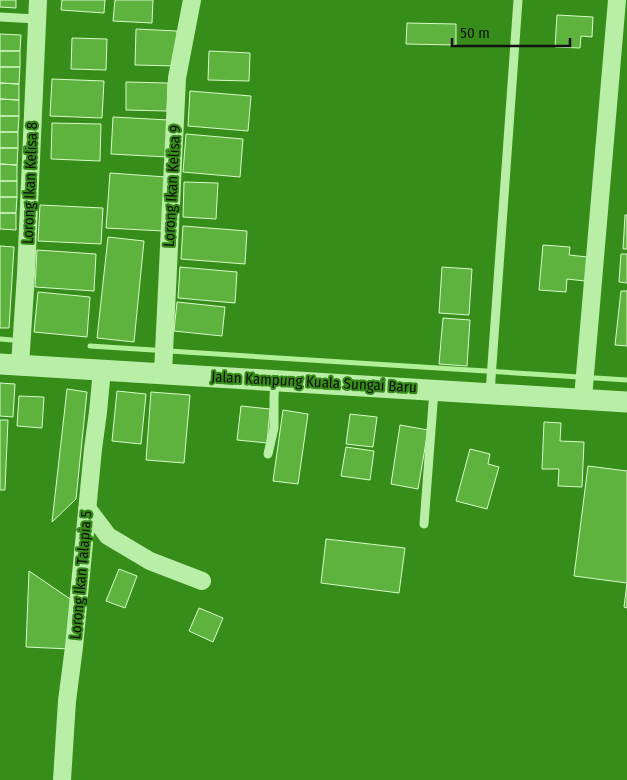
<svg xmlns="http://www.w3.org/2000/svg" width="627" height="780" viewBox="0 0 627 780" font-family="'Fira Sans Condensed',sans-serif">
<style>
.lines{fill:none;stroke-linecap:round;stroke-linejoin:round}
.stream{stroke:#b1f099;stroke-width:5}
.building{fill:#5db33e;stroke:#d8facc}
.service{stroke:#b9eea6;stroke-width:9}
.minor{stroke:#b9eea6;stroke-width:18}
.tertiary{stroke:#b9eea6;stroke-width:21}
.labels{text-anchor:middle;stroke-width:4;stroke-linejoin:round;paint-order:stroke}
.street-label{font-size:15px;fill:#111;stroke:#378d1a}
</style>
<rect width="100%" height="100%" fill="#378d1a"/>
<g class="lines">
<path class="stream" d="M0 339 12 340
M90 346 627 380"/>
</g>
<path class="building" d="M0 0H16V8L0 7Z
M62 0H105L104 13 61 10Z
M115 0H153L152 23 113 21Z
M557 15 593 17 592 37 581 36 580 48 555 47Z
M407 23 456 24V45L406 44Z
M136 29 177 31 176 66 135 65Z
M0 34 21 35 20 51H0Z
M72 38 107 39 106 70 71 69Z
M0 51H20V67H0Z
M209 51 250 53 249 81 208 80Z
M0 67H20L19 84 0 83Z
M52 79 104 81 102 118 50 116Z
M126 82 168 83 167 111 126 110Z
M0 83 19 84V100L0 99Z
M190 91 251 96 248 131 188 126Z
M0 99 19 100V116H0Z
M0 116H19L18 132H0Z
M113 117 169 120 167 157 111 154Z
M52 123 101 124 100 161 51 159Z
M0 132H18V148H0Z
M186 134 243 139 240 177 183 172Z
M0 148H18L17 165 0 164Z
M0 164 17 165V181H0Z
M110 173 166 177 163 231 106 228Z
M0 181H17V197H0Z
M184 182 218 183 216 219 183 217Z
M0 197H17L16 213H0Z
M40 205 103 208 101 244 38 241Z
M0 213H16V230L0 229Z
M625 215H627V249H623Z
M183 226 247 231 245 264 181 259Z
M108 237 144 241 134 342 97 338Z
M543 245 570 247 569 255 587 257 585 281 567 279 566 292 539 290Z
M0 246 14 247 9 328H0Z
M37 250 96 254 94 291 35 287Z
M621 254H627V283L619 282Z
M180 267 237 272 235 303 178 298Z
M442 267 472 269 469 315 439 313Z
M621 291H627V346L615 345Z
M38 292 90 297 87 337 34 332Z
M177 302 225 307 222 336 174 331Z
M443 318 470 320 467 366 439 364Z
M0 383 15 384 13 417 0 416Z
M67 389 87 392 76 499 52 522Z
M117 391 146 394 141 444 112 441Z
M151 392 190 395 184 463 146 460Z
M19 396 44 397 42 428 17 426Z
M241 406 270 409 267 443 237 440Z
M283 410 308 414 298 484 273 481Z
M350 414 377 417 373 447 346 444Z
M0 420H8L5 490H0Z
M544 422 561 423 560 441 584 442 582 487 558 486 559 469H542Z
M400 425 428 430 418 489 391 484Z
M346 447 374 451 370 480 341 476Z
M470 449 490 454 488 464 499 467 487 509 456 501Z
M588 466 627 471V608L624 607 627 583 574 576Z
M326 539 405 548 399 593 321 583Z
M119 569 137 576 125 608 106 601Z
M29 571 73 601 71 649 26 647Z
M199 608 223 618 213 642 189 631Z"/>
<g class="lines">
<path class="service" d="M0 17 37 19
M490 393 518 0
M268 454 274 428V397L275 380
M424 524 434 390"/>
<path class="minor" d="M20 365 26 274 38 0
M163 373 177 78 192 0
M583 398 617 0
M87 508 108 536 150 561 202 581
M62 780 67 701 74 647 93 449 98 412 102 370"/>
<path class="tertiary" d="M0 364 627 402"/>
</g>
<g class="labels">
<g class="street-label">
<text transform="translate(30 183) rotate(-88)" y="5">Lorong Ikan Kelisa 8</text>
<text transform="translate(172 186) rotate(-87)" y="5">Lorong Ikan Kelisa 9</text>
<text transform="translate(314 382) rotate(3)" y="5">Jalan Kampung Kuala Sungai Baru</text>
<text transform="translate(81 575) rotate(-85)" y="5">Lorong Ikan Talapia 5</text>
</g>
</g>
<path d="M452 38v8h118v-8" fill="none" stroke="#111111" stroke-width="2.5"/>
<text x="460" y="38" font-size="15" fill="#111111" stroke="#378d1a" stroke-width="4" paint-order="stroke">50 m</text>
</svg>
